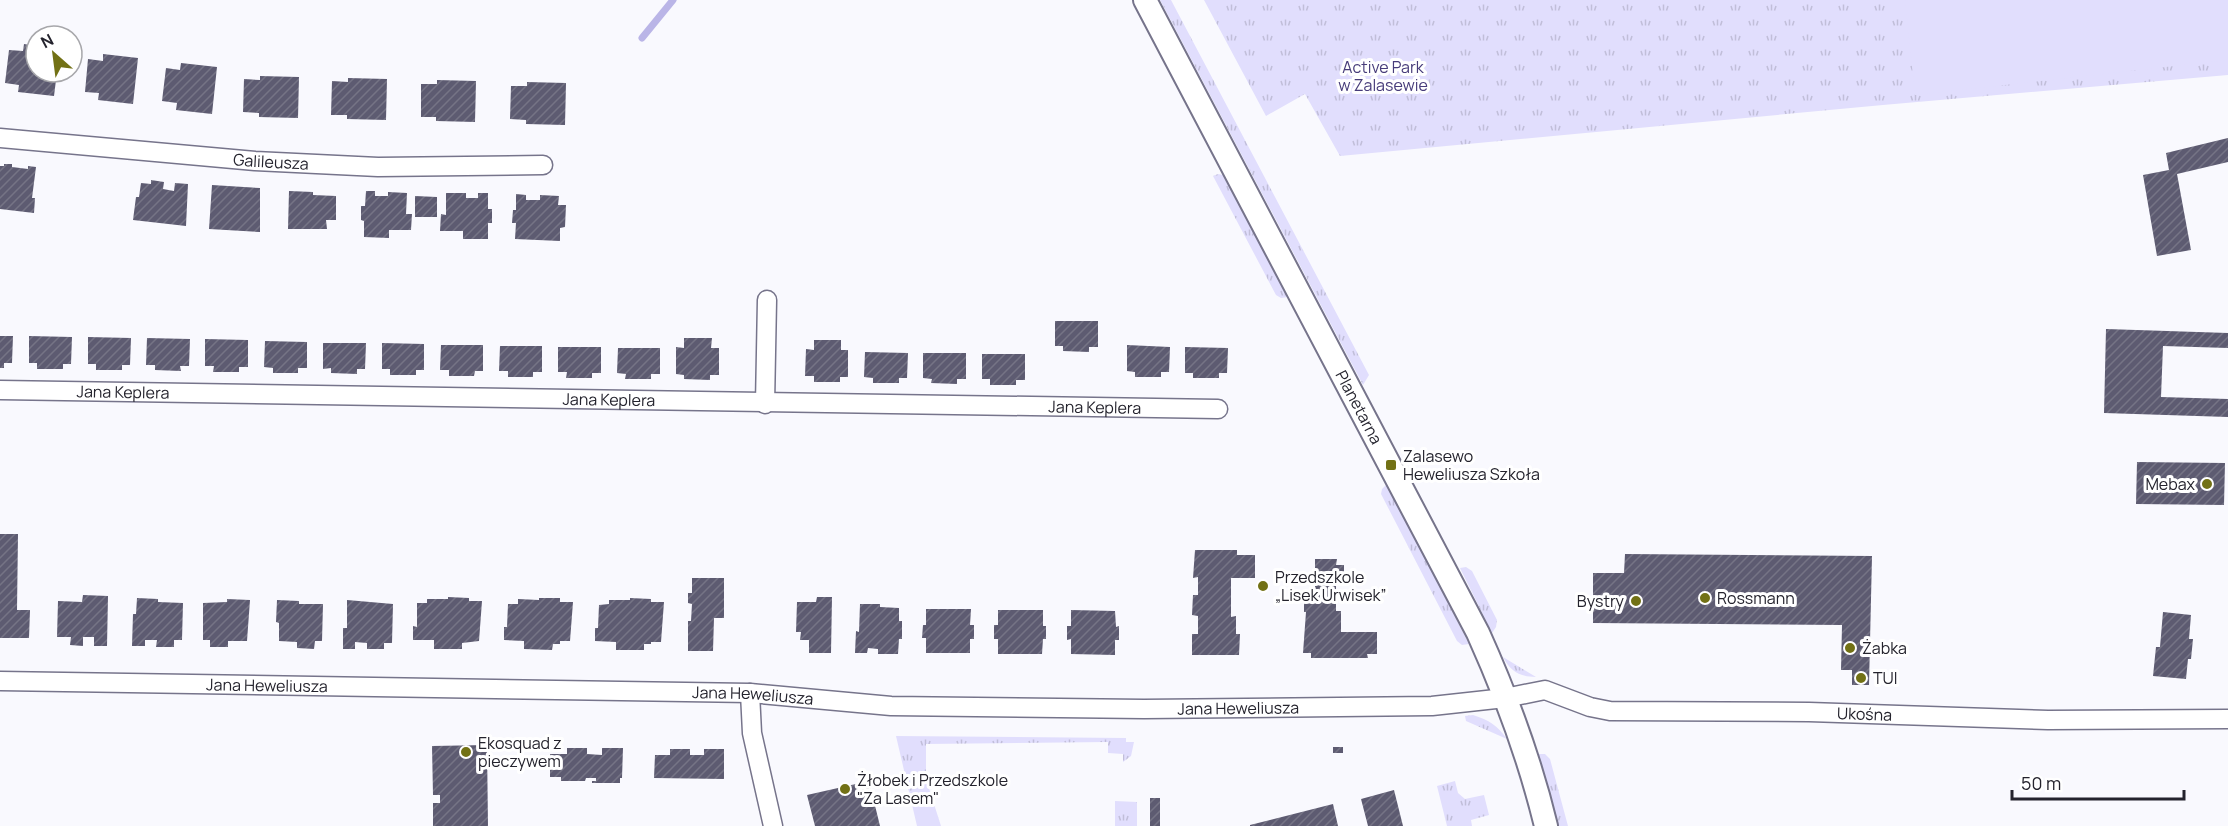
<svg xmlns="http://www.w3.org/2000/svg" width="2228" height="826" viewBox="0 0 2228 826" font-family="Manrope,sans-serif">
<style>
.grass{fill:url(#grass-tufts)}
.pitch{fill:#e1defd}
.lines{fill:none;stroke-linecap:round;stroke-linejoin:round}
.stream{stroke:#bab5e7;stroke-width:7}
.building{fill:url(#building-hatch)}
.minor-casing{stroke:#76748b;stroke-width:21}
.tertiary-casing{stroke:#76748b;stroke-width:26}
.minor{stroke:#fff;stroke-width:18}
.tertiary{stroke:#fff;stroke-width:22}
.poi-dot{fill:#727115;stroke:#fff;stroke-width:2}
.labels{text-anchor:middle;stroke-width:6;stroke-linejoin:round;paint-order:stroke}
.park-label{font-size:16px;fill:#473c7a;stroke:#fff}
.street-label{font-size:16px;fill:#24232d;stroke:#fff}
.poi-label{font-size:16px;fill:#24232d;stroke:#fff;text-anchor:start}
</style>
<defs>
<pattern id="grass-tufts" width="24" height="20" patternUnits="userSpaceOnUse" patternTransform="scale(1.5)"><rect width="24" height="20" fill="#e1defd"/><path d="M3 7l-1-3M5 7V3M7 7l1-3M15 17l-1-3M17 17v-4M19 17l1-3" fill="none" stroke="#c1bed9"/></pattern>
<pattern id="building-hatch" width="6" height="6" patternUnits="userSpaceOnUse" patternTransform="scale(1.5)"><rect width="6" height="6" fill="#5d5b71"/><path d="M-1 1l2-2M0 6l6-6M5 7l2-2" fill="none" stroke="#757485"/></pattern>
</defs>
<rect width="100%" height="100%" fill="#f9f9fe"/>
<path class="grass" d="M1160 0H1171L1369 375 1363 385Z
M1204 0H2228V75L1883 105 1340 156 1305 94 1266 116Z
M1218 174 1223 175 1288 297 1281 298 1276 295 1213 176Z
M1387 484 1469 644 1462 645 1457 641 1381 494 1382 489Z
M1466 567 1472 571 1497 620 1496 627 1492 633 1460 568Z
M1503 657 1536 677C1520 677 1510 671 1503 657Z
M1473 715C1489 720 1498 726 1507 739L1466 721 1465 716Z
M896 736 1126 738V742H1134L1131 756 1123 762V754L1108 753V742L926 744V779L941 826H917Z
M1538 754H1545L1550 759 1568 826H1558Z
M1455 781 1458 793 1465 799 1484 795 1489 815 1471 820 1472 826H1447L1437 786Z
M1115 801 1137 802V826H1115Z"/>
<path class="pitch" d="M1905 0H2228V60L1915 95Z"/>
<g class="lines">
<path class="stream" d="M642 38 673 0"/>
</g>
<path class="building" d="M24 44 36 46V72H57L54 96 18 92 19 85 5 83 9 50 23 51Z
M103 54 138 58 133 104 98 100 99 93 85 92 88 59 103 61Z
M181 63 217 67 212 114 176 110 177 103 162 101 166 68 180 70Z
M260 76 299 77 298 118 259 117V113L243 112 244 79 260 80Z
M348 78 387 79 386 120 347 119V115H331L332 81 348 82Z
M437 80 476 81 475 122 436 121V117H421V84H437Z
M527 82 566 83 565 125 526 124V120L510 119 511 86H527Z
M2228 138V162L2177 174 2191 250 2157 256 2143 175 2169 170 2166 153Z
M4 164H12V167L28 169V166L36 167 32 198H35L34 213 0 209V166H4Z
M151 180 164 182 163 189 174 191 175 183 188 184 186 226 133 220 136 197H139L141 183 151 184Z
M212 185 260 188V232L209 229Z
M289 191 313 192V195L336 196V220H326L327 229H288Z
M366 191H375V196H388V192L407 193 406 214H412L411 230H389V238L364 237V221L361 220V206H365Z
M446 193H466V198H478V193H488V209H492V223H488V239H463V231H440L441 214 446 215Z
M516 194 526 195V200H540V195L559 196 558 205H566L565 227 560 228V241L515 239 516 223H512L513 210H516Z
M415 196 437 197V217H415Z
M1055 321H1098V347H1089V352L1063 351V346H1055Z
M2106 329 2228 333V348L2163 346 2161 397 2228 399V417L2104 413Z
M0 336H13L12 363H4V368H0Z
M29 336 72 337 71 364H63V369H37V363H29Z
M88 337 131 338 130 365H122V370H96V364H88Z
M147 338 190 339 189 366H180L181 371 155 370V365H146Z
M684 338H712L711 348H719V375H710V380L684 379V375L676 374V347L684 348Z
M205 339 248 340V367H239V372H213L214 366H205Z
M814 340H841V350H848V377H840V382H814V376H805L806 349 814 350Z
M265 341 307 342V368H298V373H273V368L264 367Z
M323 343H366L365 369H357V374L331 373V368L323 369Z
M382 343 424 344V370H416V375H390V369H382Z
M441 345H483V371H475L474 376H449V370H440Z
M1127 345 1170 347 1169 372H1161V377H1135V372L1127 371Z
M500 346H542V372H533V377H508V371H499Z
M558 347H601V373H592V378H566L567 372H558Z
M1185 347 1228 348 1227 373H1219V378H1193V373H1185Z
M618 348H660V374H651V379H625L626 374 617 373Z
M865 352 908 353 907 378H899V383H873V378L864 377Z
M923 353H966V379H957V384L931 383 932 379 923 378Z
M982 354H1025V380H1016V385H990V379H982Z
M2137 462 2225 463 2224 505 2136 504Z
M0 534H18L17 610H30L29 638H0Z
M1195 550H1237V555H1255V578H1231V617L1236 616V634H1240L1239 655H1192V634H1198V616L1192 615 1193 595H1198V577L1193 578Z
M1625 554 1872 556 1869 685H1852V670H1841L1842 625 1593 623V573H1624Z
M1315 559H1337L1336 565H1344V580L1336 579V611H1341V632H1377V654H1367L1368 658H1311V653H1303L1306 612H1304V592H1315Z
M692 578H724V618H714L713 651H688V621H691L692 604 688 603V593H692Z
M83 595 108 596 107 646H94V637H83V646L70 645 71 637H57L58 601 82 602Z
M448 597 469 598V601H482L479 641 462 643V649H434V640H413V626L417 627V603H427V599H448Z
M817 597H832L831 653H809V640H800L801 632H796L797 602H816Z
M137 598 158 599V602L183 603 182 640H174V647H156L157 640H145V646H132L133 614H136Z
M539 598H560V602H573L570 641H560V644H553L552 650 524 649V641L504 640V627H507L508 604H518V599L539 600Z
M630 598 651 599V602H664L661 642H651V644H644V650H616V642L595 641V628H598L599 605 609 604V600H630Z
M227 599 250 600 247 641H228V647H210V640H203V603L227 602Z
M277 600 299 601V604H323L322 641H315L314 649 297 648V642L279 641V623L276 622Z
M347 600 393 604 392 643H384V649H367V643L355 642V649H343V628H347Z
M860 604H880V607L899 608V621H902V639H899L898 654H878V649L868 648 867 653H855L856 631 859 632Z
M926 609H971L970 625H974V639H970V653H926V638H922L923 625H926Z
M998 610H1043V626H1046V639H1043L1042 654H998V639H994V625H998Z
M1071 610 1115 611 1116 627 1119 626V640H1115V655L1071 654V639L1067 640V626H1071Z
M2163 612 2191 615 2189 639H2193L2191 659H2188L2186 679 2153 676 2156 647H2160Z
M487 745 488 826H433V803H440V795H433L432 746Z
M1333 747H1343V753H1333Z
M567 748H587V754L602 755V748H623L622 778H620V783H592V781H596V778H586L585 781H561V777H550V754H567Z
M670 749H690V755H704V749H724V779L654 778 655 755H670Z
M869 781 880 826H815L807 795Z
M1394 790 1403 826H1368L1361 799Z
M1150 798H1160V826H1150Z
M1333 804 1338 826H1250V825Z"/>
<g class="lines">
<g class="minor-casing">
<g id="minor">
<path id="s1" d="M0 138 255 161 378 167 543 165"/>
<path id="s2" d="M0 390 1218 409"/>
<path d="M765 404 767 300"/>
<path id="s3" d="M0 681 750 693 891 706 1144 709 1432 706 1505 698 1545 690 1590 707 1610 711 1809 712 2048 720 2228 719"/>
<path d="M750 693 752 733 773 826"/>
</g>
</g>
<g class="tertiary-casing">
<g id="tertiary">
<path id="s4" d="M1145 0 1478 633C1506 695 1530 760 1546 826"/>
</g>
</g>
<use href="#minor" class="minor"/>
<use href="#tertiary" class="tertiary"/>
</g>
<g class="poi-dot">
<rect x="1385" y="459" width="12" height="12" rx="3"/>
<circle cx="2207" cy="484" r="6"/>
<circle cx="1263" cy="586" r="6"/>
<circle cx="1705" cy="598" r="6"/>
<circle cx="1636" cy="601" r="6"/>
<circle cx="1850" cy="648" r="6"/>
<circle cx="1861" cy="678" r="6"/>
<circle cx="466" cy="752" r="6"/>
<circle cx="845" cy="789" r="6"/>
</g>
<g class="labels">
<g class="park-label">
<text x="1383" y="73">Active Park<tspan x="1383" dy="18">w Zalasewie</tspan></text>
</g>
<g class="street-label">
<text dy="6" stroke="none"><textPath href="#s1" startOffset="272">Galileusza</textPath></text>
<text dy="6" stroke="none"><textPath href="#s2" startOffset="123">Jana Keplera</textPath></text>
<text dy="6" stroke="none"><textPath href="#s2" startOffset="609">Jana Keplera</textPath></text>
<text dy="6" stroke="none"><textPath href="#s4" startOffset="460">Planetarna</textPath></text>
<text dy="6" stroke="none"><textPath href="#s2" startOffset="1095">Jana Keplera</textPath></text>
<text dy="6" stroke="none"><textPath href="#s3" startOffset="267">Jana Heweliusza</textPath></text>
<text dy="6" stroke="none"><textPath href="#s3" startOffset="753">Jana Heweliusza</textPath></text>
<text dy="6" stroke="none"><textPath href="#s3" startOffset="1239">Jana Heweliusza</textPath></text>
<text dy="6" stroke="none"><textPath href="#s3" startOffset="1870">Ukośna</textPath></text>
</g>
<g class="poi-label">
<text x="1403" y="462">Zalasewo<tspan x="1403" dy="18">Heweliusza Szkoła</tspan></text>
<text x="2195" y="490" text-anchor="end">Mebax</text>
<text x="1275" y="583">Przedszkole<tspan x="1275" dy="18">„Lisek Urwisek”</tspan></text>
<text x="1717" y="604">Rossmann</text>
<text x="1624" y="607" text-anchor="end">Bystry</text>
<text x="1862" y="654">Żabka</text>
<text x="1873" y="684">TUI</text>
<text x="478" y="749">Ekosquad z<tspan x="478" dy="18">pieczywem</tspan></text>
<text x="857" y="786">Żłobek i Przedszkole<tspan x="857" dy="18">"Za Lasem"</tspan></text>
</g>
</g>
<g transform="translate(54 54) rotate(332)"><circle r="28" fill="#ffffff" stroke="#a7a7ab" stroke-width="1.5"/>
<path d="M0-4.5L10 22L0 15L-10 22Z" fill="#727115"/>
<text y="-9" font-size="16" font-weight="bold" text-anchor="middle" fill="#24232d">N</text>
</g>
<path d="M2012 790v9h172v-9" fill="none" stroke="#24232d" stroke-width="3"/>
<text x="2021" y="790" font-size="18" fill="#24232d" stroke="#ffffff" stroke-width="4.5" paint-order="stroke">50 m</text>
</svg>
